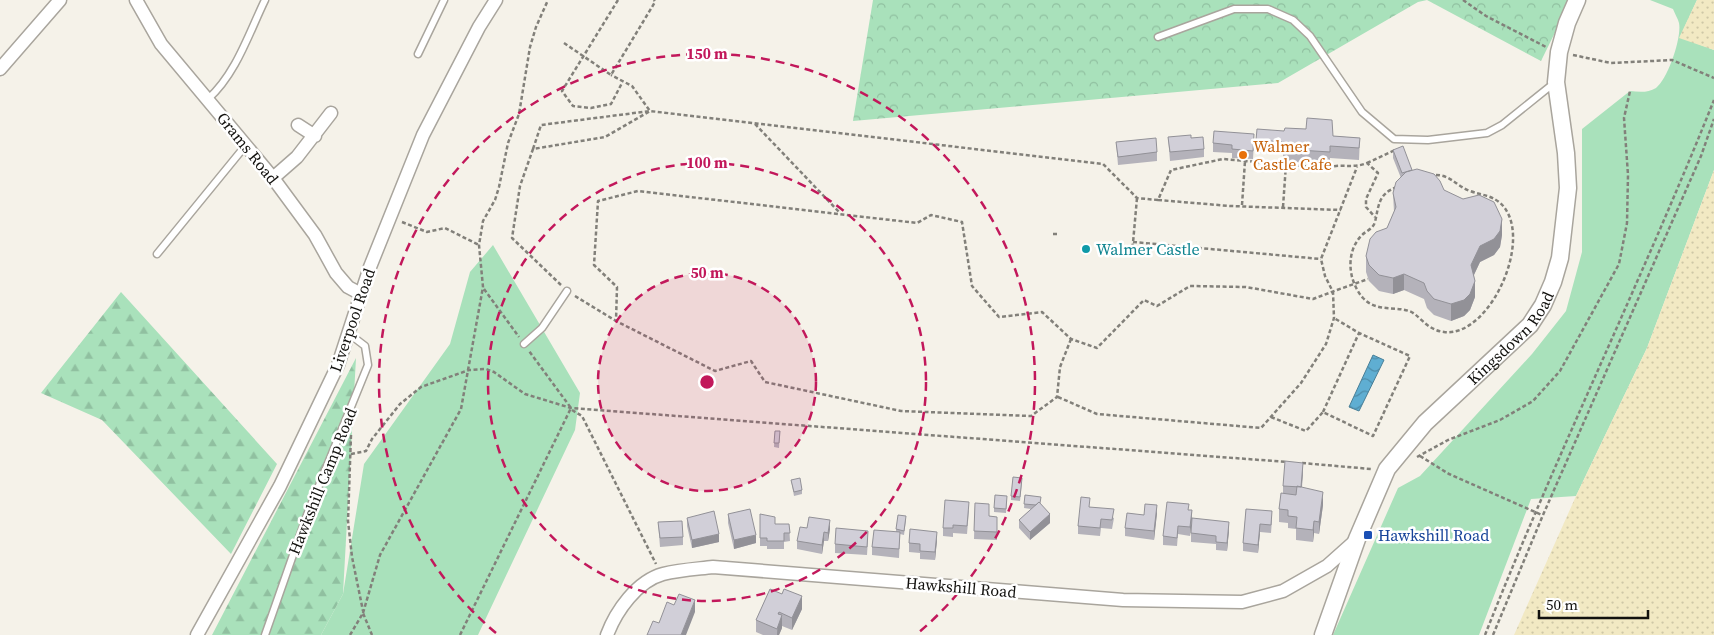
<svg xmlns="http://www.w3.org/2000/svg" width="1714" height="635" viewBox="0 0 1714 635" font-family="'Source Serif 4',serif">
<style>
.grass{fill:#a9e1bb}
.forest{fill:url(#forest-firs)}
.sand{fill:url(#sand-dots)}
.park{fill:url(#park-crowns)}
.water{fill:url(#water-waves);stroke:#487f97}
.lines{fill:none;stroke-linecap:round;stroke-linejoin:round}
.service-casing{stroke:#a9a59d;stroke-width:9}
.minor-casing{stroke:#a9a59d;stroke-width:15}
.tertiary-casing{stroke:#a9a59d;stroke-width:19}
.path{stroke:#82807a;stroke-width:2.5;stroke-dasharray:4 2.5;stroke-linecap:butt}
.service{stroke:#fff;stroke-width:6}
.minor{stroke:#fff;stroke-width:12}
.tertiary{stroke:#fff;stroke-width:16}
.path-bridge{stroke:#82807a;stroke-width:2.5;stroke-dasharray:4 2.5;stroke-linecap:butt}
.wall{fill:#b4b2ba}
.shaded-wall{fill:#929197}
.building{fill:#d1cfd8;stroke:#929197}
.ring{fill:none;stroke:#c2185b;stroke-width:2.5;stroke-dasharray:9 6}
.food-dot{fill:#e8710a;stroke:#fff;stroke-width:2}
.culture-dot{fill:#0f9aa8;stroke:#fff;stroke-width:2}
.transit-dot{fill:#1a4fb4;stroke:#fff;stroke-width:2}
.labels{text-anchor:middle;stroke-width:5;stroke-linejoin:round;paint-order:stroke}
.food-label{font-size:16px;fill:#c56008;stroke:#fff;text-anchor:start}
.street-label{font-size:16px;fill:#12110e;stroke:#fff}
.culture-label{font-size:16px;fill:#0d838f;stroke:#fff;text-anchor:start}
.transit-label{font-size:16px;fill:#164399;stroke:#fff;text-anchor:start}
.centre{fill:#c2185b;stroke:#fff;stroke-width:2.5}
.ring-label{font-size:15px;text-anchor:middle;font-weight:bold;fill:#c2185b;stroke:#fff;stroke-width:5;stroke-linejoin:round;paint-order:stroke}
</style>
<defs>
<pattern id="forest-firs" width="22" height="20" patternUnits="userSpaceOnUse" patternTransform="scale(1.25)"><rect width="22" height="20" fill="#a9e1bb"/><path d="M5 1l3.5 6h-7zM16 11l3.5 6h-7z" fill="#90c0a0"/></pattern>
<pattern id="sand-dots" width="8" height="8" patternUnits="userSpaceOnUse" patternTransform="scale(1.25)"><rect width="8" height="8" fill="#f2e9c3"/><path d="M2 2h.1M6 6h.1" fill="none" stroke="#cec7a6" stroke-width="1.8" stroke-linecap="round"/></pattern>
<pattern id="park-crowns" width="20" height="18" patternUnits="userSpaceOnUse" patternTransform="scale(1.25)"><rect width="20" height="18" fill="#a9e1bb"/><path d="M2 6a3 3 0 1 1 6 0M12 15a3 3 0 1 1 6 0" fill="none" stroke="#90c0a0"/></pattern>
<pattern id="water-waves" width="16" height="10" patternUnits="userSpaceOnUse" patternTransform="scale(1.25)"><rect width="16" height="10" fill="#5faed2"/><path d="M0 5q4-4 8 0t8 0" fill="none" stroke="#4d8ca9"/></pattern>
</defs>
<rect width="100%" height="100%" fill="#f5f2e9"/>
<path class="grass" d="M1650 0H1697L1680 37 1714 50V170L1647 348 1576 496 1531 499 1479 635H1333L1398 488 1420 476 1532 354 1566 311 1582 252V129L1630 91C1639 92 1648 93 1656 88 1668 79 1682 37 1679 23 1678 19 1675 14 1673 9Z
M493 245 580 393 575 430 478 635H321L343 594 364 464 450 344 470 272Z"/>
<path class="forest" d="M121 292 277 464 231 554 102 420 41 393Z
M356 358 343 594 321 635H212Z"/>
<path class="sand" d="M1697 0H1714V50L1679 38Z
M1714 170V635H1514L1576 496 1647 348Z"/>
<path class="park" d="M873 0H1571L1541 61 1427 0 1418 2 1278 83 853 121Z"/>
<path class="water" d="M1373 355 1384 360 1359 411 1349 407Z"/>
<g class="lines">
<g class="service-casing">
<path id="service" d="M1158 37 1234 9H1268L1293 20 1310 36 1362 112 1394 139 1428 140 1487 133 1502 125 1553 84
M418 54 444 0
M208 99C236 74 249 33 265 0
M157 254 246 145
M524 344 542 328 567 291
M265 635 307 515 368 365 365 346 348 333"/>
</g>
<g class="minor-casing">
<path id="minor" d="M136 0 161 44 273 178 315 235 336 273 348 287 361 294
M0 69 60 0
M298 125 315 136
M273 178 297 157 331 113
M197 635 280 486 338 365 370 267 423 135 479 27 496 0
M607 635C616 611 637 581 663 574 679 570 696 569 713 567L1123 600 1242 602 1283 591 1327 566 1355 541"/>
</g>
<g class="tertiary-casing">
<g id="tertiary">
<path id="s1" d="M1323 635 1357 539 1387 469 1425 423 1530 325 1543 305 1553 282 1560 258 1568 188 1566 153 1556 82 1559 52 1567 23 1577 0"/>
</g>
</g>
<path class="path" d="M618 0 562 91 573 106 591 108 611 104 622 83
M1463 0 1486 16 1546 47
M564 43 611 75 655 2 654 0
M1573 55 1611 63 1672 60 1714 78
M755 124 840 213
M533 149 541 125 650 111 632 86 611 75
M1367 163 1395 150
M1397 187C1378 194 1379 205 1375 222 1373 229 1366 231 1362 235 1345 252 1348 281 1363 298 1376 312 1393 306 1409 311 1419 314 1426 330 1444 332 1491 338 1537 233 1499 202 1490 195 1481 195 1470 191 1456 186 1450 174 1434 175
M1158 200 1230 206 1341 210
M1242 205 1245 161
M1283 207 1286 164
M402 222 427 232 445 228 479 245
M1053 234H1059
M1133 242 1321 259
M1132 254 1137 198
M561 285 512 238 520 186 533 149 605 137 650 111 1103 164 1137 198 1158 200 1171 170 1223 159 1326 168C1340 163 1353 169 1367 163L1378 173 1366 199V207L1375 217
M484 289 519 337
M575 296 616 321
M1071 339 1060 367 1057 397 1031 416 901 411 765 382 751 361 715 371 616 321 617 287 594 265 598 201 638 191 917 223 931 215 962 222 972 286 999 317 1042 312 1071 339 1097 348 1144 300 1157 306 1190 286 1246 287 1313 299 1337 290
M1058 397 1097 414 1261 428 1301 383 1326 344 1334 318 1333 292 1325 276 1321 259 1357 167
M572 410 582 416 656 564
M1323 412 1359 333
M1271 417 1306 431 1323 412 1373 436 1410 356 1359 333 1334 318
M351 435 348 521 352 557 363 611
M351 454 366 451 372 439 400 404 421 387 469 370 486 369 494 372 525 394 571 408 1287 462
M1420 456 1449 474 1542 515
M1417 457 1448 440 1500 420 1533 401 1560 371 1619 264 1627 223 1628 175 1624 118 1630 91
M1302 463 1371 469
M363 613 380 555 461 409 483 287 479 245 483 221 495 200 499 187 508 143 519 114 530 47 536 27 548 0
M350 635 363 613 372 635
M460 635 571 408 529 351
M1485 635C1556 455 1642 280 1714 100
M1493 635 1543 515 1701 156 1714 119"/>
<use href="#service" class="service"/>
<use href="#minor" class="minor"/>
<use href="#tertiary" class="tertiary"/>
<path class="path-bridge" d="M1337 290 1368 279"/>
</g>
<path class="wall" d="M1333 136 1360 138 1359 160 1330 158V165L1283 161V154L1256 152V140Z
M1168 137 1191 138 1204 149V157L1170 161Z
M1116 142 1157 152V161L1118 165Z
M1254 142 1253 159 1232 158V153L1213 152V143Z
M1393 150 1412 170 1444 190 1502 235 1500 247 1494 255 1480 262 1474 275 1475 297 1470 310 1464 316 1451 321 1434 315 1427 308 1424 299 1404 290 1393 294 1379 291 1369 281 1366 272V256L1387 228 1394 212 1393 193 1401 178 1393 158Z
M775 431H780L779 448 774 447Z
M1303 471 1302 488 1323 505 1319 534 1314 533 1313 542 1296 540V529L1288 528V523L1279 522V509L1283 493V486Z
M791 480 802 490V494L794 496Z
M1022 482 1020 501 1011 500V496Z
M1025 495 1040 503 1050 523 1030 540 1019 528V520L1031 509 1024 508Z
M1007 500 1006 513 994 512V508Z
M975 503 989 516 997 517V540L974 539Z
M1090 507 1114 518 1112 529 1101 528 1100 536 1078 534V526Z
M1246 509 1272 520 1271 533 1260 532 1258 553 1243 551V543Z
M969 510 967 534 953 533V537L943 536V528Z
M1189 510H1192L1190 536 1178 534 1177 546 1163 545V536Z
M1157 513 1154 540 1125 536V528L1144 515Z
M728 514 756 543 734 549 728 523Z
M760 514 775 524H789L790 541 784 542V549H767V546H760Z
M687 518 719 542 692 548 687 526Z
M906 520 904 535 900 534 899 558 872 555V547L896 532V529Z
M658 522 683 537V545L660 547Z
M807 528 830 529 828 541H824L822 554 797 549V541Z
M1229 530 1227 551 1216 550V544L1191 542V533Z
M868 539 867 555 835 553V544Z
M937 540 935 560 920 559V553L909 552V543Z
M770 589 802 609 792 630 782 626V628L779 635H763L756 632V620Z"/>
<path class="shaded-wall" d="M1502 219V235L1500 247 1494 255 1480 262 1471 281V265L1480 246Z
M1404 274V290L1393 294V278Z
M1475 281V297L1470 310 1464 316 1451 321V304Z
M1303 463V471L1301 496V488Z
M1323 492V505L1319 534V522Z
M1157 505V513L1154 540V531Z
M1192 510V519L1190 536V527Z
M1050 514V523L1030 540V532Z
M830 520V529L828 541V533Z
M1314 521V533L1313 542V530Z
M1229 522V530L1227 551V543Z
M1260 524V532L1258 553V545Z
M824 532V541L822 554V545Z
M937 532V540L935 560V552Z
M719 534V542L692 548V540Z
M756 535V543L734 549V540Z
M802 596V609L792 630V618Z
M695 600V612L686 635H681Z
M779 612V624L782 615V628L779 635H777L778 614Z"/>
<path class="building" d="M1307 118 1332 120 1333 136 1360 138 1359 148 1330 146V152L1283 149 1284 142 1256 140 1257 129 1284 131 1285 128 1306 129Z
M1214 131 1254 134 1253 151 1232 149V145L1213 143Z
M1191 135V138L1203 137 1204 149 1170 152 1168 137Z
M1156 138 1157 152 1118 157 1116 142Z
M1403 146 1412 170 1402 173 1393 150Z
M1417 169 1434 174 1440 181 1444 190 1463 199 1479 195 1494 202 1502 219 1500 231 1494 239 1480 246 1471 265 1475 281 1470 294 1464 300 1451 304 1434 299 1427 291 1424 283 1404 274 1393 278 1379 275 1369 265 1366 256 1370 239 1376 232 1387 228 1396 207 1393 193 1396 182 1406 172Z
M775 431H780L779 443H774Z
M1285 461 1303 463 1301 487 1283 486Z
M1013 477 1022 478 1020 497 1011 496Z
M800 478 802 490 794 492 791 480Z
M1297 486 1323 492 1319 522 1314 521 1313 530 1296 528 1297 517 1288 516V510L1279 509 1281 493 1296 495Z
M995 495 1007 496 1006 509 994 508Z
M1025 495 1041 497 1040 503 1039 502 1036 505 1024 504Z
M1081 497 1090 498 1089 507 1114 509 1112 520 1101 519 1100 528 1078 526Z
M945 500 969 502 967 526 953 525V528H943Z
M1039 502 1050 514 1030 532 1019 520Z
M1167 502 1189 504 1188 510H1192L1190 527 1178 526 1177 538 1163 536Z
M975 503 989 504V516L997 517V532L974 531Z
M1145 504 1157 505 1154 531 1125 528 1127 513 1144 515Z
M750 509 756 535 734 540 728 514Z
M1246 509 1272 511 1271 525 1260 524 1258 545 1243 543Z
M714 511 719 534 692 540 687 518Z
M760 514 775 517V524H789L790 533H784V541H767V538H760Z
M898 515 906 516 904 531 896 529Z
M809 517 830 520 828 533 824 532 822 545 797 541 800 527 807 528Z
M1192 518 1229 522 1227 543 1216 542V536L1191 533Z
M682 521 683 537 660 538 658 522Z
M836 528 868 531 867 547 835 544Z
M910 529 937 532 935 552 920 551V544L909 543Z
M874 530 900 532 899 549 872 547Z
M770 589 782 594 784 589 802 596 792 618 779 612 778 614 782 615 777 629 756 620Z
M679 594 695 600 681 635H647L653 621 659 623 667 602 674 605Z"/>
<circle cx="707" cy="382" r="109" fill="#c2185b" fill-opacity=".12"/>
<g class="ring">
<circle cx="707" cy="382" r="109"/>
<circle cx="707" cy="382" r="219"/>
<path d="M496 633A328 328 0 1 1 918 633"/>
</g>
<circle class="food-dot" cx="1243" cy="155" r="5"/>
<circle class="culture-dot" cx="1086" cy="249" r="5"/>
<rect class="transit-dot" x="1363" y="530" width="10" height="10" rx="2.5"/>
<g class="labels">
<g class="food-label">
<text x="1253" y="152">Walmer<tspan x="1253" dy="18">Castle Cafe</tspan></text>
</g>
<g class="street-label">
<text transform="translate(248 148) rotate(51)" y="6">Grams Road</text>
<text transform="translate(352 320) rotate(-71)" y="6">Liverpool Road</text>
<text dy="6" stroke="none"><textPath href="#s1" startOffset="359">Kingsdown Road</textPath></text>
<text transform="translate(322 481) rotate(-68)" y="6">Hawkshill Camp Road</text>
<text transform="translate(961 587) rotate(5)" y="6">Hawkshill Road</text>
</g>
<g class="culture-label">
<text x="1096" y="255">Walmer Castle</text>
</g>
<g class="transit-label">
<text x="1378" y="541">Hawkshill Road</text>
</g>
</g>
<circle cx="707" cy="382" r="8" class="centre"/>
<g class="ring-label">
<text x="707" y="59">150 m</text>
<text x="707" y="168">100 m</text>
<text x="707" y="278">50 m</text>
</g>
<path d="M1539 610v8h109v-8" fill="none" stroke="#12110e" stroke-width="2.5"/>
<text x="1546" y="610" font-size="15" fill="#12110e" stroke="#ffffff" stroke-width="4" paint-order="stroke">50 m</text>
</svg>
